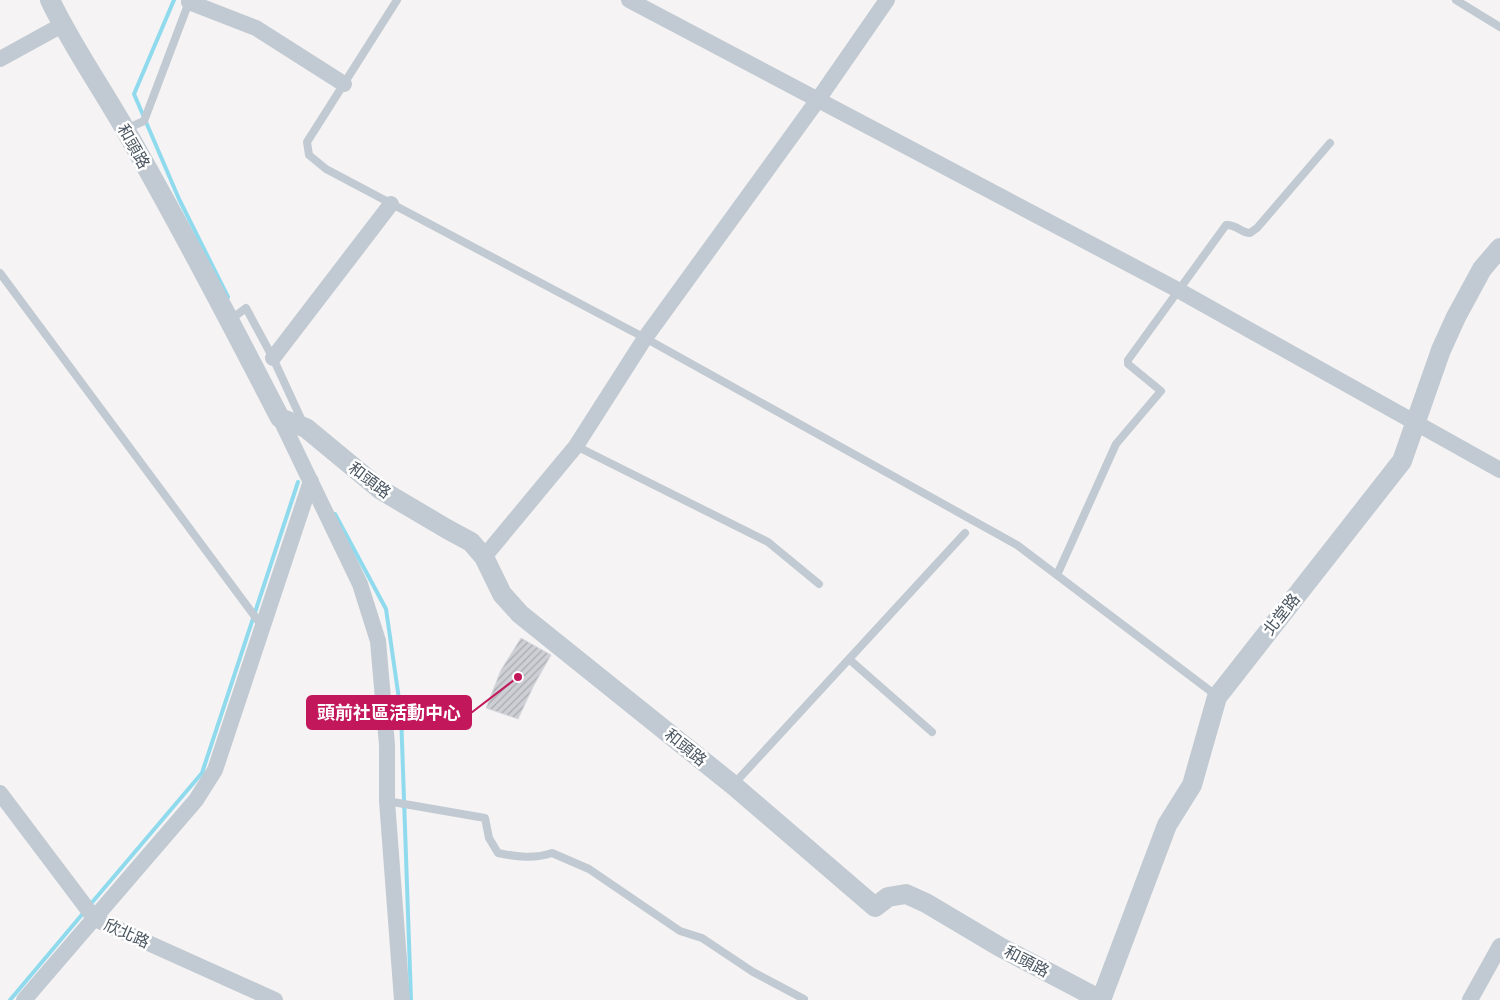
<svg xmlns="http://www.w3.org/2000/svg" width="1500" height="1000" viewBox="0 0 1500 1000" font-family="'Nunito Sans','Noto Sans TC',sans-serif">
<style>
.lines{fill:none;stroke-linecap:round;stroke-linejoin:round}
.stream{stroke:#90daee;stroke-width:4}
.building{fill:url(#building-hatch);stroke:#d7d9de}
.service{stroke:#c1cad2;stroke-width:8}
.minor{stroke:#c1cad2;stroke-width:16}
.tertiary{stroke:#c1cad2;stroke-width:20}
.labels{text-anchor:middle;stroke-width:5;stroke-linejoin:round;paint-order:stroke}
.street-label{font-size:16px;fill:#4a5661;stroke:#fff}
.leader{fill:none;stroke:#c2185b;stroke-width:2}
.callout-dot{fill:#c2185b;stroke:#fff;stroke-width:2}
.callout{fill:#c2185b;stroke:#c2185b;stroke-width:2}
.callout-label{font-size:18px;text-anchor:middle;font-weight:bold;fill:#fff}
</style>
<defs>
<pattern id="building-hatch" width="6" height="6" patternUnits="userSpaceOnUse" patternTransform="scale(1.25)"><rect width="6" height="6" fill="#cdcfd5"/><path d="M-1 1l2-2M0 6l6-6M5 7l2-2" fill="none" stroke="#a8abb0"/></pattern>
</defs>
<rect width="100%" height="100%" fill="#f5f3f3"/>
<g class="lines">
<path class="stream" d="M174 0 134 94 179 199 228 297
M335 514 386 609 401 713 411 1000
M89 906 202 773 298 482
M10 1000 85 911"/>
</g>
<path class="building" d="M521 638 551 655 534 685 518 719 486 708 501 670Z"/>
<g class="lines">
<path class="service" d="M397 0 307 142 309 155 326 169 645 338 1017 545 1217 696
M1456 0 1500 27
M126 129 144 121 189 2
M0 273 262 626
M230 320 246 308 273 358 303 423
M576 446 768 542 819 584
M1057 575 1116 444 1161 391 1128 364V360L1226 225C1236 224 1241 233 1250 233L1257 228 1330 143
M850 660 932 732
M733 785 965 533
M387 801 485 818 489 838 498 853C517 857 534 859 552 853L589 869 680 931 702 938 753 972 804 999 803 1000"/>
<path class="minor" d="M629 0 1178 290 1500 470
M189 2 256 28 344 84
M0 59 62 25
M273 358 391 204
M280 418 360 584 378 641 387 745V801L402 1000
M484 557 576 446 645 338 817 101 887 0
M0 793 95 919 275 1000
M24 1000 196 800 215 770 311 481
M1470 1000 1500 946"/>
<path class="tertiary" d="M50 0C72 46 101 87 126 131 180 225 230 321 280 418L306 428 381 490 447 529 471 542 484 557 502 594 520 614 733 785 875 907 888 897 906 894 926 903 1000 947 1101 1000 1167 825 1192 785 1217 697 1402 461 1441 350 1456 317 1482 269 1500 248"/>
</g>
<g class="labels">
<g class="street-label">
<text transform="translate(134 146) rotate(61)" y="6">和頭路</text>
<text transform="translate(370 480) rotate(37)" y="6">和頭路</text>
<text transform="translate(1281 614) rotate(-52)" y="6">北堂路</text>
<text transform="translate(686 747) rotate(39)" y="6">和頭路</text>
<text transform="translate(127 933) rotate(24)" y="6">欣北路</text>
<text transform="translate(1027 961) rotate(28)" y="6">和頭路</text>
</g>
</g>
<path class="leader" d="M518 677L471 713"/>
<circle class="callout-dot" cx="518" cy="677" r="5"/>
<rect class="callout" x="307" y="696" width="164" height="33" rx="5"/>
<g class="callout-label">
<text x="389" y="719">頭前社區活動中心</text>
</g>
</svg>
